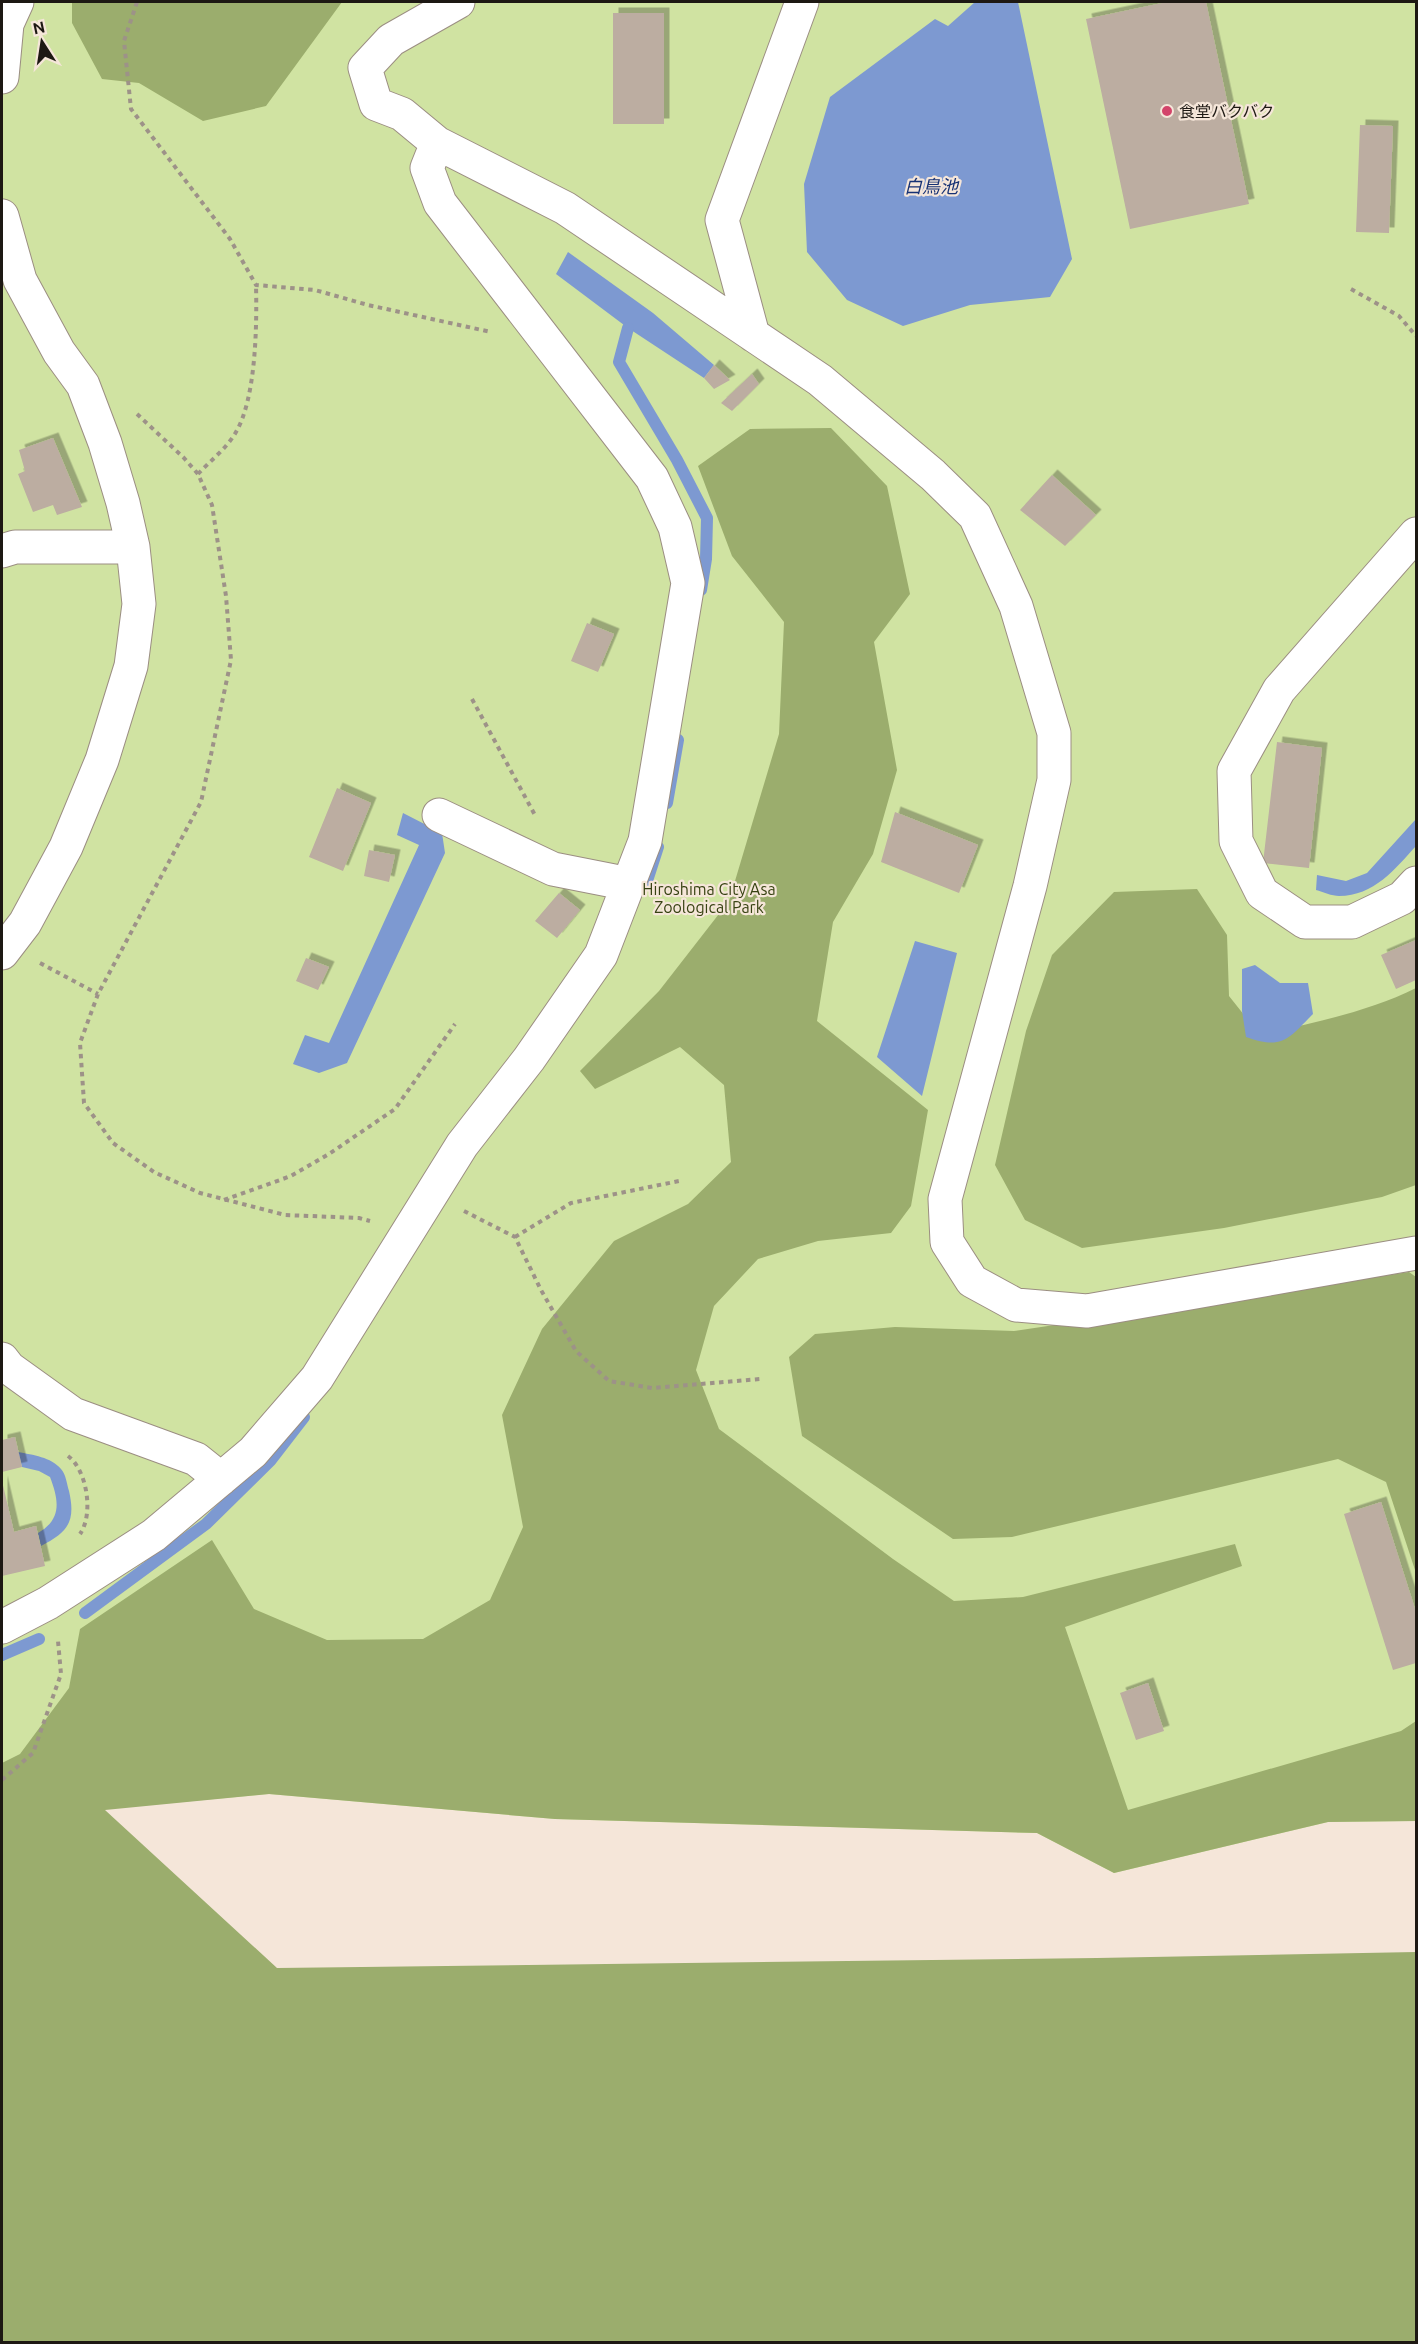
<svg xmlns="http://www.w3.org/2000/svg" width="1418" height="2344" viewBox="0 0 1418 2344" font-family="Ubuntu,'Noto Sans JP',sans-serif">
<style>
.green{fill:#d0e3a2}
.forest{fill:#9bad6d}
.water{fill:#7d99d1}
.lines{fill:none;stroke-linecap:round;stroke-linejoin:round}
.stream{stroke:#7d99d1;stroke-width:12}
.building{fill:#bcada1;filter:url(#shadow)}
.minor-casing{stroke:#9b8e82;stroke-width:35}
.path{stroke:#9d9288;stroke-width:4;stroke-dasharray:4.5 4.5;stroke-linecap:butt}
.minor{stroke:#fff;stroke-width:33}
.poi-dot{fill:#d3446a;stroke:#f5e6d9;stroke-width:2}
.labels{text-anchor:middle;stroke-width:4.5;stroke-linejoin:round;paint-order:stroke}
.poi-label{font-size:16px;fill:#1d1813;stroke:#f5e6d9;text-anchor:start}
.park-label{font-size:16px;fill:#374212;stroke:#f5e6d9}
.water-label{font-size:18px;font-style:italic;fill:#163174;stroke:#f5e6d9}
</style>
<defs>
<filter id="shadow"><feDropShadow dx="5.5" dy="-5.5" stdDeviation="0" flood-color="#0004"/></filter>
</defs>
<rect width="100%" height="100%" fill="#f5e6d9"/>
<path class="green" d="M2 2H1416V1821L1328 1822 1114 1873 1037 1833 555 1819 269 1794 104 1809 2 1879Z"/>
<path class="forest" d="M72 2H342L266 106 203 121 139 83 102 79 72 23Z
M831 428 887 486 910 594 874 642 897 770 873 854 833 922 817 1021 928 1110 911 1206 891 1233 818 1241 758 1259 714 1306 696 1370 719 1429 893 1559 954 1601 1023 1597 1235 1544 1242 1566 1065 1627 1128 1810 1401 1731 1416 1721V1821L1328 1822 1114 1873 1037 1833 555 1819 269 1794 105 1810 277 1968 1097 1958 1416 1952V2342H2V1763L20 1754 69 1688 80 1629 212 1540 254 1609 327 1640 423 1639 490 1600 523 1527 502 1415 542 1329 614 1241 688 1204 731 1162 724 1085 680 1047 595 1089 580 1071 659 991 729 901 779 734 784 622 732 556 698 466 750 429Z
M1197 889 1227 935 1229 996 1260 1035C1312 1023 1368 1012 1416 988V1185L1382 1197 1224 1228 1082 1248 1025 1220 995 1165 1026 1031 1052 955 1114 892Z
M1409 1272 1416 1277V1573L1386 1482 1338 1459 1012 1537 953 1539 802 1436 789 1357 815 1334 895 1327 1014 1331Z"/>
<path class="water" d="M975 2H1018L1072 259 1050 297 970 305 903 326 847 300 807 252 804 184 830 97 935 19 948 26Z
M568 252 653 313 714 365 704 378 628 328 556 274Z
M403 813 442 833 445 853 347 1063 319 1073 293 1064 305 1035 329 1043 419 845 397 835Z
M1416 819V846C1395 869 1374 896 1339 896 1332 896 1323 892 1316 890L1317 875 1346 881 1367 873Z
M915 941 957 953 922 1096 877 1057Z
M1255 965 1280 983H1308L1313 1014C1288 1039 1283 1050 1246 1037L1242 1011V969Z
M18 1452C33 1455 51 1457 61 1469 66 1474 67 1485 69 1491 76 1522 68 1532 41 1546L38 1533C62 1519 59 1501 50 1477L39 1471 22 1467Z"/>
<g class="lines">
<path class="stream" d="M628 328 619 362 677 460 707 518 706 559 701 590
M667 803 678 740
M646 884 658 847
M85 1613 206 1524 270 1461 304 1417
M2 1655 39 1639"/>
</g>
<path class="building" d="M1167 2H1206L1249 204 1130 229 1086 19Z
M613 13H664V124H613Z
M1360 125 1393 126 1389 233 1356 232Z
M714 365 730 380 714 389 704 378Z
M752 374 759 384 732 411 721 403Z
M53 438 82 507 57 515 53 505 33 512 18 474 25 471 19 450Z
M1052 475 1096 515 1065 546 1020 510Z
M587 623 614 634 598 672 571 661Z
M1277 742 1322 748 1309 868 1263 863Z
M337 788 371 803 343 871 309 857Z
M895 812 978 845 959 893 881 862Z
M369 850 395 855 389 882 364 876Z
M559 893 580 910 557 938 535 921Z
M1416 940V980L1396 989 1381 955Z
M306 958 329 967 318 990 296 981Z
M15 1437 22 1467 2 1472V1440Z
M2 1481 14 1532 36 1526 45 1566 2 1576Z
M1381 1502 1416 1612V1663L1393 1670 1344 1514Z
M1148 1683 1164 1731 1136 1740 1120 1693Z"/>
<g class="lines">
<g class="minor-casing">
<path id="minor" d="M458 2 391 40 365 68 376 104 402 114 437 143 565 208 820 380 933 475 975 516 1016 606 1054 733V780L1030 886 945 1199 947 1242 972 1281 1016 1305 1087 1311 1416 1253
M2 77 7 24 17 2
M2 216 20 280 59 352 83 385 105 443 123 503 133 547 139 604 131 666 102 760 66 847 25 923 2 953
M753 335 722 220 802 2
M1416 534 1279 690 1234 771 1236 841 1262 893 1305 922H1352L1402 898 1416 883
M2 551 15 547H133
M439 815 553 869 629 884
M2 1359 9 1368 73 1414 196 1459 221 1479
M2 1627 48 1603 154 1535 253 1452 317 1378 462 1145 529 1059 601 955 645 841 688 583 675 527 652 478 440 203 427 168 437 143"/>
</g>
<path class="path" d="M137 2 124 41 131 109 230 239 256 285 315 290 368 305 491 332
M1351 289 1399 316 1416 336
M137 414 184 458 198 474 212 505 226 596 231 660 201 802 98 994 80 1043 84 1103 113 1143 154 1172 200 1193 285 1215 359 1218 370 1221
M198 474C210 461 227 448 236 432 256 398 257 326 256 285
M472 699 536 817
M40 963 98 994
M224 1200 291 1176 329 1154 395 1109 455 1024
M464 1211 515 1237 541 1290 576 1351 609 1381 652 1388 760 1379
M515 1237 571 1203 679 1181
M68 1456C87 1470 94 1514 80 1534
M2 1780 33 1753 61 1674 58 1641"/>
<use href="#minor" class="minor"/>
</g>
<circle class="poi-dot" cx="1167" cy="111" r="6"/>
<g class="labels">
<g class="poi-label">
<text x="1179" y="117">食堂バクバク</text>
</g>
<g class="park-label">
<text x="709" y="895">Hiroshima City Asa<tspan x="709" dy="18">Zoological Park</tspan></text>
</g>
<g class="water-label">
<text x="931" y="193">白鳥池</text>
</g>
</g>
<rect width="1418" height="2344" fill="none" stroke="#1d1813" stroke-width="6"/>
<g transform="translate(42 42) rotate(348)" stroke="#f5e6d9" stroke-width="4.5" paint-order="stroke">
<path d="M0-4.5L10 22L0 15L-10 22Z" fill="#1d1813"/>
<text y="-9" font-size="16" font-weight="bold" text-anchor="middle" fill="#1d1813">N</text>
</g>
</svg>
